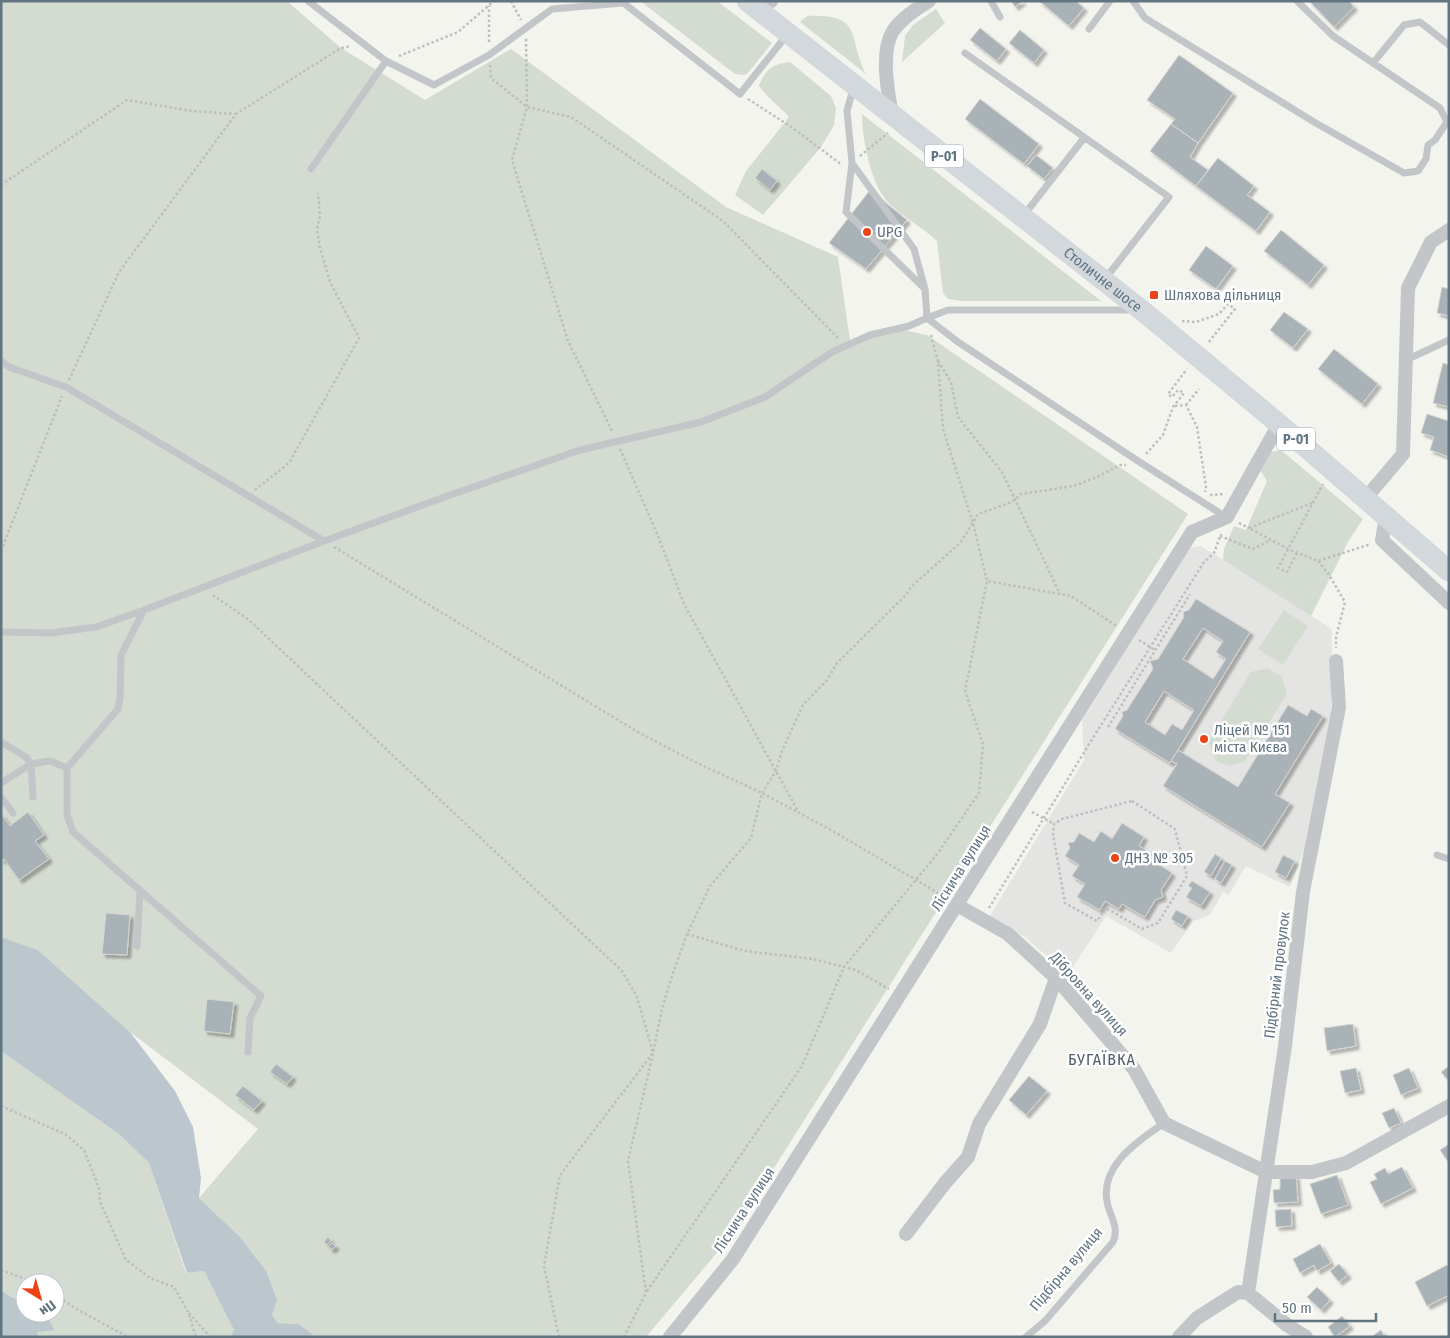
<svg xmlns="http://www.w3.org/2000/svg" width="1450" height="1338" viewBox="0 0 1450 1338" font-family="'Fira Sans Condensed',sans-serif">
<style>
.built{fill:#e4e5e3}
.green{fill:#d4dbd0;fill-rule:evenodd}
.water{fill:#bbc7cc}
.building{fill:#a9b2b6;stroke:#d5d5d2;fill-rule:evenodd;filter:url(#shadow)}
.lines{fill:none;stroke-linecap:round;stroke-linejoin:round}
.path{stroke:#bcbec0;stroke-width:2.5;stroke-dasharray:2.5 2.5;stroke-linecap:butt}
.service{stroke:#c3c6c9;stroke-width:7}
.minor{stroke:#c3c6c9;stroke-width:14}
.primary{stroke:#d2d8dc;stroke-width:21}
.poi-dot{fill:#ec4317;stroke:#fff;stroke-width:2}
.labels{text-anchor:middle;stroke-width:5;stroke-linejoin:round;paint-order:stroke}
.shield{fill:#fff;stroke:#909ea8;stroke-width:1}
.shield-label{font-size:14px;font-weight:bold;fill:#617482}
.poi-label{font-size:15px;fill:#617482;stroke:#fff;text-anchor:start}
.street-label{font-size:15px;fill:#617482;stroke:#fff}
.neighbourhood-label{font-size:16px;letter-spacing:1px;fill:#4f5d67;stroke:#fff}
</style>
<defs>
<filter id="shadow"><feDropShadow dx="3.5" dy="3.5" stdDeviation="1" flood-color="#0004"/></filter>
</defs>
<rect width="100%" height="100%" fill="#f4f4ef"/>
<path class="built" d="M1201 546 1332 629 1331 711 1304 850 1290 887 1246 866 1229 895 1223 892 1210 915 1193 921 1171 953 1106 916 1068 975 1025 937 989 917 1084 760 1082 720 1189 548Z"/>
<path class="green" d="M1 1H287L341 48 425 100 511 49 726 207 838 257 850 341 899 329 927 335 1188 514 731 1236 646 1337H316L299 1324 278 1323 272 1315 239 1236 199 1198 258 1129 130 1032 38 950 1 937Z
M642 1H717L772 43 748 73 744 75 735 74 644 4Z
M936 9 945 23 902 62 905 36 913 25Z
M807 16C864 14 847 36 866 74L800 22Z
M790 62 831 96 836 108 834 125 821 147 763 215 735 195 746 171 789 117C779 106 767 98 759 86 765 69 773 64 790 62Z
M862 114 1101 301H961L948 299 943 293 937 241C922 227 903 217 888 202 871 185 862 138 862 114Z
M1281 450 1363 519 1348 542 1311 616 1223 560 1224 549 1234 526 1246 530 1267 481 1260 470 1271 452Z
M1284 610 1308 626 1283 665 1258 649Z
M1268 668 1282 677 1287 694 1244 762 1229 766 1215 760 1208 742 1251 672Z
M1 1051 120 1135 149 1163 186 1273 204 1271 234 1330 230 1337H1ZM25 1283H55V1313H25Z"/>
<path class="water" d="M1 937 38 950 130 1032 175 1091 193 1127 201 1178 199 1198 239 1236 266 1271 277 1300 272 1315 278 1323 299 1324 316 1337H230L234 1330 204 1271 187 1273 149 1163 120 1135 1 1051Z
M1 1291 25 1305V1313C46 1313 45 1310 54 1330L37 1332 38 1337H1Z"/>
<path class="building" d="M1011 1H1023L1015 7Z
M1039 1H1076L1084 8 1069 26Z
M1309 1H1349L1354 7 1334 27Z
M980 28 1006 49 997 61 970 40Z
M1020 30 1044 50 1034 63 1009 43Z
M1179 55 1233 93 1198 143 1171 124 1175 119 1147 100Z
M980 99 1039 144 1024 164 965 119Z
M1171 124 1198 143 1190 157 1208 170 1196 186 1150 151Z
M1036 155 1053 168 1044 179 1027 166Z
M1218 158 1254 186 1247 195 1270 212 1256 231 1196 186Z
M762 169 777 181 770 190 755 178Z
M870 190 907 220 866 269 829 243Z
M1281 230 1324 265 1308 285 1264 251Z
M1206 246 1233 266 1216 289 1189 270Z
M1442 287 1449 289V316L1437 313Z
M1284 312 1308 329 1293 348 1270 330Z
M1334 349 1378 384 1362 404 1318 369Z
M1443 363 1449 365V407L1433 403Z
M1427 414 1449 421V457L1430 450 1434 437 1421 433Z
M1196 599 1250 632 1170 763 1115 729 1123 716 1122 712 1127 710 1153 669 1150 661 1158 659 1184 617 1183 612 1189 610ZM1203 628 1223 641 1216 652 1226 659 1213 679 1183 659ZM1164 691 1194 710 1182 730 1172 724 1165 735 1145 722Z
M1288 705 1307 716 1311 709 1323 716 1275 794 1290 803 1262 847 1163 786 1177 764 1171 761 1178 750 1238 787Z
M28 812 44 835 35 841 49 859 19 880 4 859 1 861V814L10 826Z
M1122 823 1144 837 1139 846 1153 854 1150 859 1172 873 1161 890 1163 897 1155 900 1145 917 1122 904 1119 909 1105 901 1100 910 1077 897 1085 884 1072 876 1079 865 1065 856 1070 848 1068 843 1074 842 1079 833 1094 842 1101 831 1112 839Z
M1215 854 1221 858 1211 876 1204 872Z
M1283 855 1295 861 1286 878 1275 872Z
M1225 861 1232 865 1221 883 1215 879Z
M1192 881 1210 892 1201 906 1186 897 1192 888 1188 886Z
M1176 910 1188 916 1182 926 1171 919Z
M106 913 130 915 127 955 102 954Z
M207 999 234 1002 230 1034 204 1031Z
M1353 1024 1356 1046 1327 1051 1324 1028Z
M276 1064 293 1077 287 1084 270 1072Z
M1449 1066V1081L1441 1072Z
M1356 1068 1361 1090 1345 1093 1340 1071Z
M1409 1068 1418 1088 1401 1095 1393 1075Z
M1029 1076 1047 1091 1026 1115 1009 1100Z
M243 1086 262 1101 254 1110 235 1095Z
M1394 1108 1401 1123 1389 1128 1382 1113Z
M1449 1144V1163L1440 1150Z
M1402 1167 1413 1188 1381 1204 1370 1182 1377 1179 1374 1174 1385 1168 1388 1174Z
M1337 1175 1348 1205 1321 1214 1310 1184Z
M1296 1176 1298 1202 1274 1203 1273 1190 1280 1189V1178Z
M1291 1209 1292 1226 1276 1227 1275 1210Z
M328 1237 331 1241 327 1245 324 1242Z
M332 1243 336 1246 332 1250 328 1247Z
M1320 1244 1331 1263 1317 1271 1314 1265 1300 1273 1293 1259Z
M1339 1264 1348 1275 1339 1282 1330 1271Z
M1447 1265 1449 1268V1295L1427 1306 1415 1282Z
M1317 1287 1330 1300 1321 1310 1307 1297Z
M1342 1316 1350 1326 1335 1337 1328 1327Z
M1381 1330 1385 1337H1371Z"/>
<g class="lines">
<path class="path" d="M511 1 521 20
M526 39 527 107 512 160 568 341 613 433
M489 42V6
M399 56 458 32 494 1
M490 65 491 78 527 107 571 117 723 221 839 339
M748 99 793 128 842 165
M860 156 888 133
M1 185 127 100 192 111 235 114
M1182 321 1196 322 1219 314 1228 304 1235 309 1208 343
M931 335 938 361 943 429 973 523 987 581
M938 361 951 382 958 417 1002 472 1060 594
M69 380 119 272 236 114 341 48 351 46
M1186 405 1199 389
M1175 406 1186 405 1197 427 1206 487 1205 492
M620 449 658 536 684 604 799 813
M1146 454 1163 435 1173 407 1184 393 1178 390 1172 397 1168 394 1187 369
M255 490 289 463 359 338 330 282 320 248 317 229 320 216 318 193
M1210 495 1225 494
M1312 503 1249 528 1288 549 1318 561 1371 544
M1239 523 1249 528
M1220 536 1253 549 1271 540
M334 547 636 731 693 761 762 793 831 830 945 897
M1 551 62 396
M1297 553 1287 572 1278 568 1323 484
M1318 561 1328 573 1345 602 1336 637V648
M213 595 250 621 622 971 637 997 653 1053 560 1175 544 1266 559 1337
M1139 640 1155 650
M1108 727 1190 594
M1132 801 1175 829 1187 876 1158 923 1142 929 1106 908 1097 921 1065 903 1053 834 1054 824 1062 819Z
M1032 812 1054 824
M989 908 1091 741 1204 562 1214 553 1221 534
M687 934 745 951 813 959 856 970 889 989
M1 1106 65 1134 84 1150 99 1188 100 1202 126 1260 150 1278 174 1287 188 1312 196 1337
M1 1270 36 1283
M647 1291 802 1066 844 967 938 853 979 793 983 744 965 691 987 581 1071 596 1118 627
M55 1295 80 1311 128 1337
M189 1313 210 1337
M624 1337 646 1293 628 1161 653 1053 662 1009 670 982 687 934 710 886 751 838 762 793 776 771 782 751 803 705 827 680 837 663 906 595 911 587 961 542 978 514 1012 502 1021 494 1074 486 1097 477 1120 465H1126"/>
<path class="service" d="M308 1 386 61 434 85 489 55 552 9 623 3 624 1
M621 1 740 94 786 36
M991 1 1000 17
M1133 1 1145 18 1314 122 1404 173 1418 171 1426 159 1428 145 1435 140 1447 122 1440 108 1333 36 1297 1
M1089 29 1110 1
M965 53 1169 197 1105 279
M1373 63 1404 25 1420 22 1449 45
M853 89 847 111 852 163 914 249 925 289 927 318 948 310H1133
M852 163 846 212 925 289
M311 169 386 61
M1024 215 1084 138
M1406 360 1449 340
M1 361 9 367 66 387 324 541
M144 610 121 655 120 698 118 709 67 768V815L73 832 261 996 250 1018 248 1052
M1 632 51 633 96 627 144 610 324 541 453 494 580 450 701 422 765 397 832 352 870 335 909 326 927 318 958 342 1138 461 1226 517
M1 742 26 757 31 764 50 761 67 768
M1 783 31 764 33 797
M1 797 13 813
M1437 855 1449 859
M137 946 140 891
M1026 1337 1045 1321 1113 1242C1119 1229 1112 1219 1108 1206 1097 1167 1138 1141 1164 1123"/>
<path class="minor" d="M749 2 771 1
M892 115C888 93 880 51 893 31 902 18 916 9 929 1
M1365 499 1403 454 1408 288 1431 242 1449 230
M1386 517 1382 540 1449 603
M957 905 1008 934 1056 978 1134 1069 1164 1123 1266 1172H1312L1346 1163 1449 1106
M906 1234 945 1183 968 1157 979 1124 1040 1024 1056 978
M1248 1293 1285 1046 1303 892 1339 707 1336 661
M670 1337 733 1259 1192 532 1227 517 1279 424
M1179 1337 1197 1318 1238 1292 1248 1293 1287 1325 1306 1337"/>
<path class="primary" id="s1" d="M747 1 1144 312 1279 424 1449 571"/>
</g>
<g class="poi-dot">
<circle cx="867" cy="232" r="5"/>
<rect x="1149" y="290" width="10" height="10" rx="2.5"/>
<circle cx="1204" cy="739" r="5"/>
<circle cx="1115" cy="858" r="5"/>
</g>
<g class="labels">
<g class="shield">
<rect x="925" y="144.5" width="38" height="23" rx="4"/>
<rect x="1277" y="427.5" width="38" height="23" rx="4"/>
</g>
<g class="shield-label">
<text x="944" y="161">Р-01</text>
<text x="1296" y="444">Р-01</text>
</g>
<g class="poi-label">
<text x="877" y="237">UPG</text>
<text x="1164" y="300">Шляхова дільниця</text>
<text x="1214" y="735">Ліцей № 151<tspan x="1214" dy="17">міста Києва</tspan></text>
<text x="1125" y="863">ДНЗ № 305</text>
</g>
<g class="street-label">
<text dy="5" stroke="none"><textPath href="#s1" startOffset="452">Столичне шосе</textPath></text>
<text transform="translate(961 868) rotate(-58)" y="5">Ліснича вулиця</text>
<text transform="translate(1277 975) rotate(-83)" y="5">Підбірний провулок</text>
<text transform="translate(1089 994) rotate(48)" y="5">Дібровна вулиця</text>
<text transform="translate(744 1210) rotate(-57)" y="5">Ліснича вулиця</text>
<text transform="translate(1066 1269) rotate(-50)" y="5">Підбірна вулиця</text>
</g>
<g class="neighbourhood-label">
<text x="1102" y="1065">БУГАЇВКА</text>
</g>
</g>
<rect width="1450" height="1338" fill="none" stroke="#617482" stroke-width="5"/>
<g transform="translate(40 1298) rotate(143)"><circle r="24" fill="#ffffff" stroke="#c0c7cd"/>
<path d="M0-4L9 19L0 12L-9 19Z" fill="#ec4317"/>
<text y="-8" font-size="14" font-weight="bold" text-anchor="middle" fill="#617482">Пн</text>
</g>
<path d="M1275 1313v8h101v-8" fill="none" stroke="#617482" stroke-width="2.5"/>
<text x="1282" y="1313" font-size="15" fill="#617482" stroke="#ffffff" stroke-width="4" paint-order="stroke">50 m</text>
</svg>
